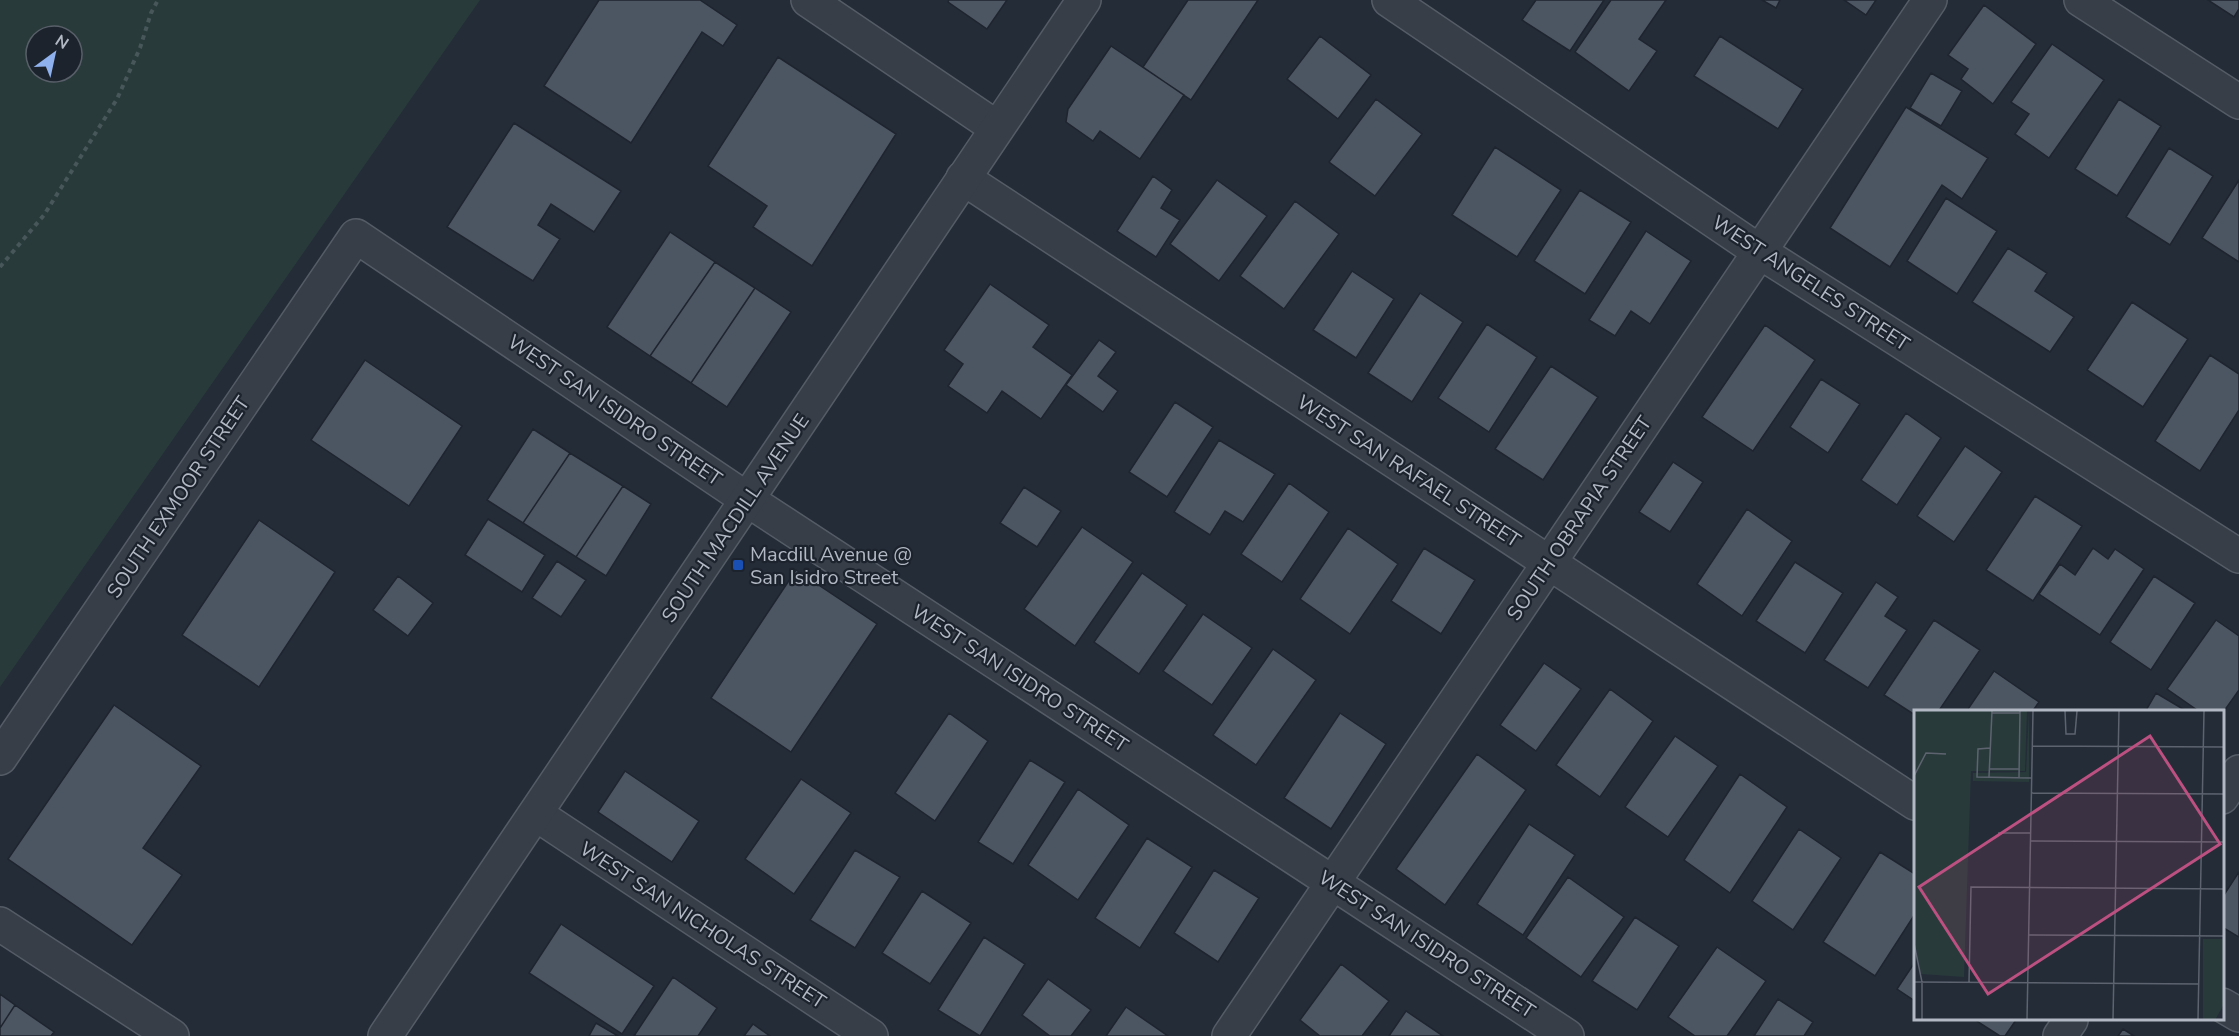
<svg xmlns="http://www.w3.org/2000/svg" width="2239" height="1036" viewBox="0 0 2239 1036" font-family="'Nunito Sans',sans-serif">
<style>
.green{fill:#293a3b;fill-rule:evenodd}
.building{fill:#4c5663;stroke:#1f252f;stroke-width:1.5}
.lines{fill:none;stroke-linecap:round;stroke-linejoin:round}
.minor-casing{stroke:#555c66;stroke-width:36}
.tertiary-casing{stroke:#555c66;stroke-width:36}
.path{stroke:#47575a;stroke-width:4;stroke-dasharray:4.5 4.5;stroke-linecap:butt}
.minor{stroke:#373e48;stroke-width:33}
.tertiary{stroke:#373e48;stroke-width:33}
.transit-dot{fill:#1a4fb4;stroke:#1d232d;stroke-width:2}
.labels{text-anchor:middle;stroke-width:4.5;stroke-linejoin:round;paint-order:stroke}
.street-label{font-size:20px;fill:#b2b9c4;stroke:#1d232d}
.poi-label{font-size:20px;fill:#b2b9c4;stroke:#1d232d;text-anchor:start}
.inset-road{fill:none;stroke:#5d6470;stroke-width:1.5}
.view{fill:#bc5080;fill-opacity:0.15;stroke:#bc5080;stroke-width:3}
.inset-edge{fill:none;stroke:#b2b9c4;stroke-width:3}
</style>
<rect width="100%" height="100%" fill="#242c38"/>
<path class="green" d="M0 0H480L0 687ZM36 36H72V72H36Z"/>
<path class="building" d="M599 0H700L737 25 723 46 702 32 631 143 544 86Z
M949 0H1007L987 29 948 2Z
M1188 0H1258L1191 100 1143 67Z
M1536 0H1604L1570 51 1522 20Z
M1611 0H1666L1639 39 1657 51 1629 91 1575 52Z
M1762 0H1780L1776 8Z
M1844 0H1876L1866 15Z
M2208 0H2239V9L2234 17Z
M1984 5 2036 44 1993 104 1961 79 1968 69 1948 55Z
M1320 36 1371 75 1338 119 1287 79Z
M1720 36 1803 89 1778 129 1694 76Z
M2052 44 2104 80 2049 158 2015 134 2029 114 2011 102Z
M1111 46 1184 95 1140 159 1100 131 1093 141 1066 122 1068 109Z
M778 57 896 134 812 266 753 227 767 206 708 166Z
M1931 73 1962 91 1941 126 1910 108Z
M1376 99 1422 134 1375 196 1329 162Z
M2119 99 2161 126 2117 196 2075 169Z
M1906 107 1988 158 1962 199 1942 185 1890 267 1830 228Z
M514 123 621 191 594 232 551 204 538 225 560 239 533 281 447 227Z
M1495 147 1561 190 1517 257 1452 215Z
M2169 148 2213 176 2170 245 2126 217Z
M1153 176 1172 190 1161 208 1180 220 1156 257 1117 231Z
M1217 180 1267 216 1219 281 1170 244Z
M2239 180V262L2202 238Z
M1580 190 1631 222 1585 294 1534 261Z
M1946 198 1997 231 1957 294 1907 261Z
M1295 201 1339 234 1284 309 1240 276Z
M1646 231 1691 261 1650 324 1631 311 1615 336 1589 320Z
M670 232 715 262 650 356 607 327Z
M2008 248 2047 273 2035 291 2074 317 2050 352 1972 302Z
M715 262 755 288 691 383 650 356Z
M1352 271 1394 299 1356 358 1313 330Z
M990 284 1049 325 1033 347 1072 375 1041 419 1002 391 987 413 948 386 963 364 944 350Z
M755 288 791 312 727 407 691 383Z
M1420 293 1463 322 1412 402 1368 373Z
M2132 302 2188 339 2143 407 2087 370Z
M1487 324 1537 357 1489 432 1438 398Z
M1765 325 1815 360 1753 451 1702 417Z
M1099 340 1116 352 1098 376 1118 391 1103 412 1066 385Z
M2210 355 2239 374V410L2200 471 2155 441Z
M365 360 462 426 409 506 311 440Z
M1551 366 1598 397 1543 480 1495 449Z
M1821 379 1860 404 1828 453 1790 427Z
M1175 402 1213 427 1167 497 1129 472Z
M1906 413 1941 438 1897 505 1861 480Z
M533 429 570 453 523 523 487 500Z
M1219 440 1275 474 1243 522 1225 511 1210 535 1174 512Z
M1965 446 2002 472 1954 542 1917 516Z
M570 453 623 486 576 557 523 523Z
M1673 462 1703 482 1670 532 1639 512Z
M1289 483 1329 512 1282 582 1241 554Z
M623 486 651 504 606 576 576 557Z
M1024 487 1061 511 1037 547 1000 523Z
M2035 496 2082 526 2033 601 1986 570Z
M1747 509 1792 541 1742 616 1697 584Z
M488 519 545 555 522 592 465 555Z
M259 520 335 572 259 687 182 635Z
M1082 527 1133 562 1075 646 1024 609Z
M1348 528 1398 564 1350 634 1300 599Z
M1424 548 1475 580 1441 634 1391 601Z
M2093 548 2108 559 2115 549 2144 569 2100 635 2039 594 2060 564 2075 575Z
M557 561 586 580 561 617 532 598Z
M1795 562 1843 593 1805 653 1756 621Z
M796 570 877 624 791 752 711 698Z
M1142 573 1187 605 1139 674 1094 642Z
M398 576 433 603 408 636 373 610Z
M2154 576 2195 603 2151 670 2110 642Z
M1876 582 1898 597 1885 616 1907 630 1868 688 1824 660Z
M1203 614 1252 648 1212 705 1163 671Z
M1934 620 1980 650 1938 712H1915V715L1884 695Z
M2216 620 2239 636V690L2222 714V712H2200L2167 689Z
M1273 649 1316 680 1256 765 1213 735Z
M1544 663 1581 689 1536 751 1500 725Z
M1994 671 2039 702 2032 712H1966Z
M1610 689 1653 721 1600 797 1556 765Z
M2156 693 2188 712H2145Z
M114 705 201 766 143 848 182 875 132 945 8 859Z
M949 713 988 741 935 821 895 793Z
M1340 713 1386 744 1331 829 1284 798Z
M1675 736 1718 766 1668 837 1625 807Z
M1477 754 1526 790 1445 905 1396 869Z
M1030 760 1065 782 1013 864 978 842Z
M625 771 699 821 672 862 598 812Z
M1740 774 1787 807 1730 893 1684 860Z
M801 779 851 813 794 894 745 859Z
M1078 789 1129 825 1078 900 1028 865Z
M1529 824 1575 855 1523 935 1477 904Z
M1799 829 1841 858 1793 930 1752 901Z
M1147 838 1192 867 1140 948 1095 918Z
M855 850 900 877 855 948 810 920Z
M1880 852 1915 874V914L1875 976 1823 942Z
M1214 870 1259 898 1218 962 1174 933Z
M2239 872V937L2222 927V898Z
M1568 877 1624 917 1581 977 1526 938Z
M922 891 971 923 930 984 882 953Z
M1635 917 1679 946 1637 1010 1592 981Z
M561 924 654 986 622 1034 529 973Z
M984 937 1025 964 980 1036 938 1010Z
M1717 947 1766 981 1727 1036H1695L1668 1017Z
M1915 962V1001L1897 989Z
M1341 964 1389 1001 1362 1036H1320L1300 1020Z
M673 977 717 1008 698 1036H634Z
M1048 979 1091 1010 1071 1036H1050L1022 1015Z
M0 994 15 1005 0 1028Z
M1778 999 1813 1022 1804 1036H1754Z
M15 1005 54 1032 51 1036H0V1028Z
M1126 1007 1168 1036H1106Z
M1406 1011 1443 1036H1389Z
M1975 1020H2016L2005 1036H2000Z
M596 1023 618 1036H589Z
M753 1024 770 1036H744Z
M2123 1029 2134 1036H2118Z"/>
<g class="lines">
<g class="minor-casing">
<path id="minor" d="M808 0 997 128
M1389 0 1760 252 2239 556
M2081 0 2239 102
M963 178 1915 803
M0 758 356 236 748 500 1567 1036
M2222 797 2239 772
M536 814 871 1036
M0 924 172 1036
M2222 1005 2239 1015
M1229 1036 1930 0
M2060 1036 2071 1020"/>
</g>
<g class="tertiary-casing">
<path id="tertiary" d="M385 1036 1084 0"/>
</g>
<path class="path" d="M0 267 44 215 117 99 140 48 151 13 158 0"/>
<use href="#minor" class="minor"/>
<use href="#tertiary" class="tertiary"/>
</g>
<rect class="transit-dot" x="732" y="559" width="12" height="12" rx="3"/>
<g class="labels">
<g class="street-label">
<text transform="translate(1811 283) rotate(33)" y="7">WEST ANGELES STREET</text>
<text transform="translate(615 410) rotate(34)" y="7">WEST SAN ISIDRO STREET</text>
<text transform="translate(1409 471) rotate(33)" y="7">WEST SAN RAFAEL STREET</text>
<text transform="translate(178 497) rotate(-56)" y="7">SOUTH EXMOOR STREET</text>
<text transform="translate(735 518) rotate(-56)" y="7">SOUTH MACDILL AVENUE</text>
<text transform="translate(1579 518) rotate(-56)" y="7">SOUTH OBRAPIA STREET</text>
<text transform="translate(1020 678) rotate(33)" y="7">WEST SAN ISIDRO STREET</text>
<text transform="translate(703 925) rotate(33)" y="7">WEST SAN NICHOLAS STREET</text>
<text transform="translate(1427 944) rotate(33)" y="7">WEST SAN ISIDRO STREET</text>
</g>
<g class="poi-label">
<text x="750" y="561">Macdill Avenue @<tspan x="750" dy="23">San Isidro Street</tspan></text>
</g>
</g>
<g transform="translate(1914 710)">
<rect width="310" height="310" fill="#242c38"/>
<path d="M0 1H113L111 61H57L50 267 7 264 0 228ZM115 1V72L59 71V63L112 62ZM289 229H310V294L301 310H289Z" fill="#293a3b"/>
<path class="inset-road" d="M151 1 152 24H161L163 1M78 3H106M118 36 311 37M76 38 64 39 63 67 118 68M75 59H105M0 66 12 43 32 44M75 67 78 1M105 68 106 1M117 83 311 84M84 123H116M116 131 311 132M115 225 311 226M0 233 8 272V310M0 272 285 274M55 272 57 177 311 179M113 310 119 1M199 310 205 1M284 310 290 1"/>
<path class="view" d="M236 26 306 134 74 284 5 177Z"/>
<rect width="310" height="310" class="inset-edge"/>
</g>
<g transform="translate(54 54) rotate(33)"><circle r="28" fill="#1d232d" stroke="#595f69" stroke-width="1.5"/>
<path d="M0-4.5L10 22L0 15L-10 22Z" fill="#8fb1ed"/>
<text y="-9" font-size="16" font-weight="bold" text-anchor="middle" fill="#b2b9c4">N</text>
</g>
</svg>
